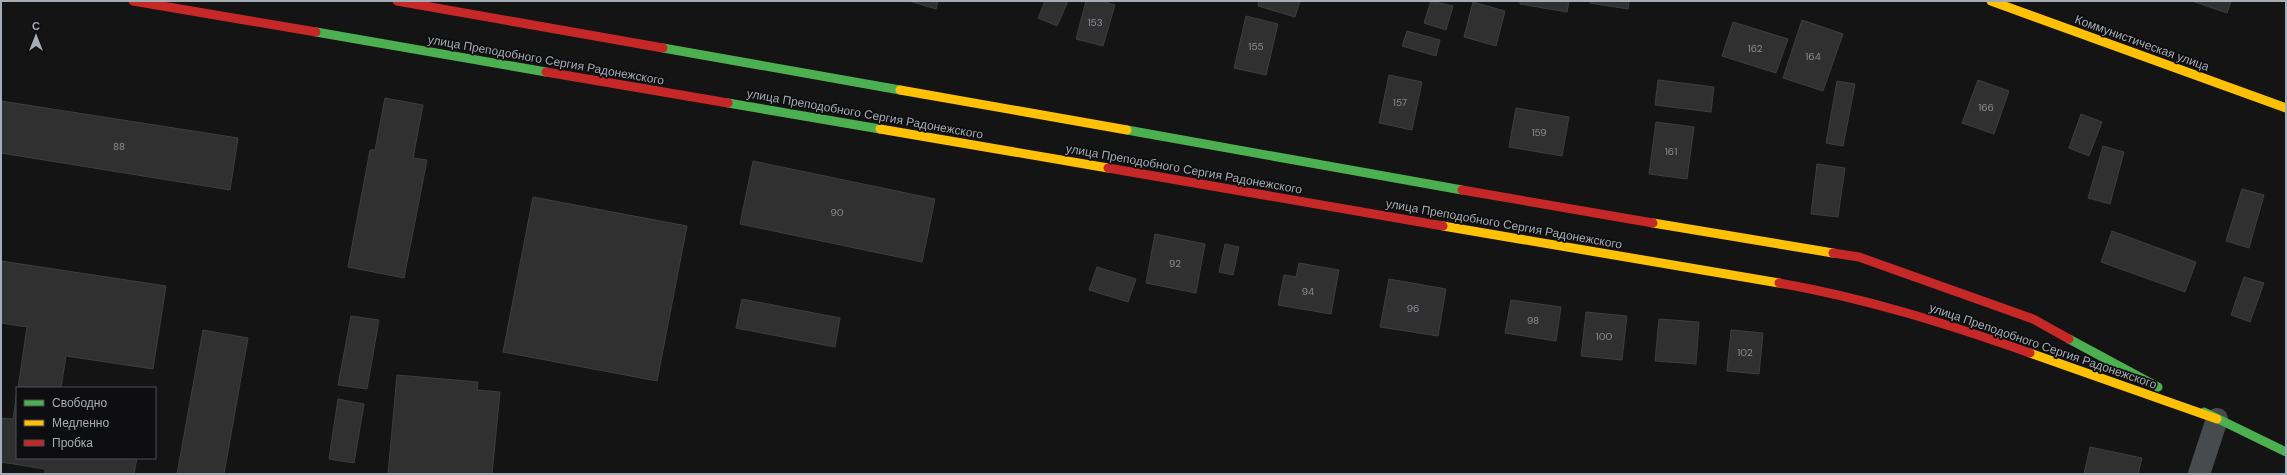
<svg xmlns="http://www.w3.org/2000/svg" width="2287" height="475" viewBox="0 0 2287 475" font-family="'DM Sans',sans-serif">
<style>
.building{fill:#303031;stroke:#3c3e40}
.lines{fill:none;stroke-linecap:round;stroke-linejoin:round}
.street{stroke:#484b4d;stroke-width:22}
.fast{stroke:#4caf50;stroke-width:9}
.slow{stroke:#ffc107;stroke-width:9}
.jam{stroke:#c62828;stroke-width:9}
.labels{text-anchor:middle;stroke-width:3.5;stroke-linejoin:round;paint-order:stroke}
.number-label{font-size:10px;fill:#888e93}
.street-label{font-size:12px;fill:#a6adb4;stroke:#0e0e10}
</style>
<rect width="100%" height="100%" fill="#141414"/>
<path class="building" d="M909 1H938L936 9Z
M1045 1H1068L1057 26 1038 18Z
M1086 1H1101L1115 5 1103 46 1076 39Z
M1259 1H1300L1295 17 1258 6Z
M1431 1 1453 6 1446 30 1424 23Z
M1520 1H1569L1567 12 1520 4Z
M1590 1H1629L1628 9 1590 3Z
M2192 1H2231L2227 13Z
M1473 2 1505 11 1496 46 1464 37Z
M1246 16 1278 24 1266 75 1234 68Z
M1802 20 1843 34 1823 91 1783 78Z
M1733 22 1788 39 1776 73 1722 56Z
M1407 31 1440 40 1436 56 1402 46Z
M1389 75 1422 82 1412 130 1379 123Z
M1658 80 1714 87 1711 112 1655 105Z
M1978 80 2009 91 1994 134 1962 123Z
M1837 81 1855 84 1843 146 1826 143Z
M385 98 423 105 413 158 427 160 404 278 348 267 370 150H375Z
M1 101 238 138 230 190 1 153Z
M1516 108 1569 117 1562 156 1509 147Z
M2081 114 2102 122 2089 156 2069 148Z
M1656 122 1694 127 1687 179 1649 174Z
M2103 146 2124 152 2110 204 2088 198Z
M753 161 935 199 922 262 740 224Z
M1817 164 1845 168 1838 217 1811 214Z
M2242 189 2264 195 2249 248 2226 241Z
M533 197 687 226 657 381 503 352Z
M2112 231 2196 262 2185 292 2101 262Z
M1155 234 1205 244 1196 293 1146 283Z
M1225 244 1239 247 1233 275 1219 272Z
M1 261 166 286 153 369 66 356 61 388H18L27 327 1 323Z
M1299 263 1339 270 1331 314 1278 305 1284 275 1296 277Z
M1097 267 1136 279 1128 302 1089 290Z
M2244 277 2264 283 2250 322 2231 315Z
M1389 279 1446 289 1438 336 1380 327Z
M742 299 840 318 835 347 736 328Z
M1511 300 1561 307 1556 341 1505 333Z
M1586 312 1627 316 1622 360 1581 356Z
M351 316 379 320 367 389 338 385Z
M1659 319 1699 322 1696 364 1655 361Z
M203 330 248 338 224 474H177Z
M1731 330 1763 333 1759 374 1727 371Z
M397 375 478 382 477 390 500 392 492 474H388Z
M17 392V458H137L134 474H45V469L1 462V418L13 419Z
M338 399 364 404 354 463 329 459Z
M2090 447 2142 458 2138 474H2084Z"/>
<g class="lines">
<path class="street" d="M2199 474 2217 419"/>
<path class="fast" d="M316 32 546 72
M663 48 900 90
M728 103 880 129
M1127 130 1462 190
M2069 339 2158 387
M2204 412 2286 452"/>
<path class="slow" d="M1991 1 2286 108
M900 90 1127 130
M880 129 1108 168
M1653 223 1833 253
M1443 226 1779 283
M2030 353 2217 419"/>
<path class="jam" d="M133 1 316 32
M397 1 663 48
M546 72 728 103
M1108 168 1443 226
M1462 190 1653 223
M1833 253 1859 257 2033 319 2069 339
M1779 283C1865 298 1948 324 2030 353"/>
</g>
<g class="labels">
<g class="number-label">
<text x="1095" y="26">153</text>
<text x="1256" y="50">155</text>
<text x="1755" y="52">162</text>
<text x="1813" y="60">164</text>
<text x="1400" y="106">157</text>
<text x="1986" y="111">166</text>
<text x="1539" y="136">159</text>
<text x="119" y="150">88</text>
<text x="1671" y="155">161</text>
<text x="837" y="216">90</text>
<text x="1175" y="267">92</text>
<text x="1308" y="295">94</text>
<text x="1413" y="312">96</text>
<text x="1533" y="324">98</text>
<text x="1604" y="340">100</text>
<text x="1745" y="356">102</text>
</g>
<g class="street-label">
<text transform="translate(2142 43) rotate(20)" y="4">Коммунистическая улица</text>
<text transform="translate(546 60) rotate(10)" y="4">улица Преподобного Сергия Радонежского</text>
<text transform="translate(865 114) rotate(10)" y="4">улица Преподобного Сергия Радонежского</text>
<text transform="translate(1184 169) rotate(10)" y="4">улица Преподобного Сергия Радонежского</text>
<text transform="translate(1504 224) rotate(10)" y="4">улица Преподобного Сергия Радонежского</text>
<text transform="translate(2043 346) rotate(19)" y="4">улица Преподобного Сергия Радонежского</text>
</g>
</g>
<rect width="2287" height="475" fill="none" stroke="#a6adb4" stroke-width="4"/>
<rect x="16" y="387" width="140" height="72" fill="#0e0e10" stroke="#4b4e52"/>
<rect x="24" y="400" width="20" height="6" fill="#4caf50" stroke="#4b4e52"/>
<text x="52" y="407" font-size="12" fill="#a6adb4">Свободно</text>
<rect x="24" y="420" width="20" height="6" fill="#ffc107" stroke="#4b4e52"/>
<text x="52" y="427" font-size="12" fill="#a6adb4">Медленно</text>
<rect x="24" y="440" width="20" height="6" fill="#c62828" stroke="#4b4e52"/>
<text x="52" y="447" font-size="12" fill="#a6adb4">Пробка</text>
<g transform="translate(36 36)" stroke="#0e0e10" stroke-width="3" paint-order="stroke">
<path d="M0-3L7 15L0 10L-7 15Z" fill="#a6adb4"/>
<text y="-6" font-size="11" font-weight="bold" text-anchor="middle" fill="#a6adb4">С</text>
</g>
</svg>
